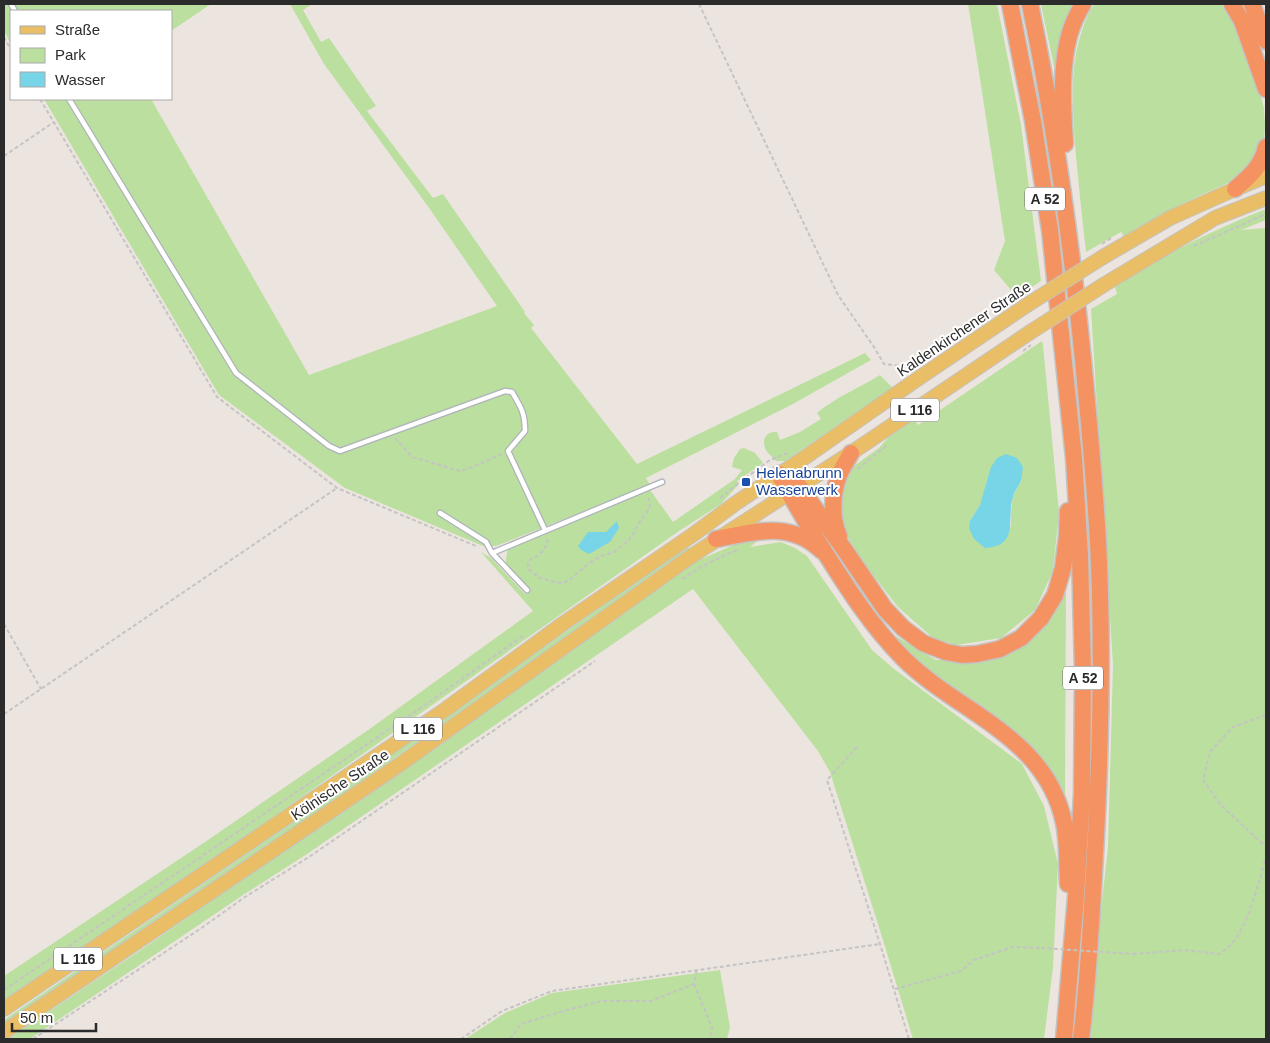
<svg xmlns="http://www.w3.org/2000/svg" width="1270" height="1043" viewBox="0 0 1270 1043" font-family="Helvetica,sans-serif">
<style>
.green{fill:#bbdf9e;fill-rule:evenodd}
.water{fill:#78d5e8}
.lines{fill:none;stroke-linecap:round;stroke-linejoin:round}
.service-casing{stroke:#afb2bb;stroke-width:7}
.primary-casing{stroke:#c4c4c4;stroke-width:16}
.motorway-casing{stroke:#c4c4c4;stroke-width:19}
.path{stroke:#c4c4c4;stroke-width:2;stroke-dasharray:4 2.5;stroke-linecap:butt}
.service{stroke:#fff;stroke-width:4.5}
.primary{stroke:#e9be67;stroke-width:14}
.motorway{stroke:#f59261;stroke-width:16}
.primary-bridge-casing{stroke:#c4c4c4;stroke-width:16;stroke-linecap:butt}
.path-bridge{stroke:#c4c4c4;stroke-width:2;stroke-dasharray:4 2.5;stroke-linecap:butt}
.primary-bridge{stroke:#e9be67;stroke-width:14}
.transit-dot{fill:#1a4fb4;stroke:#fff;stroke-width:2}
.labels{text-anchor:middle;stroke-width:4;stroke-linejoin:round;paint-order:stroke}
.shield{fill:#fff;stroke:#6b6b6b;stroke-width:1}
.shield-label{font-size:14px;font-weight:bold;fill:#2b2b2b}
.street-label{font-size:15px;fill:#2b2b2b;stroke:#fff}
.transit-label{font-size:15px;fill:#164399;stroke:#fff;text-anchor:start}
</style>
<rect width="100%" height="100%" fill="#ece5df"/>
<path class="green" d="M4 4H211L171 31V11H11V44L4 31Z
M290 4H311V5L303 10 321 42 329 38 376 106 367 111 433 198 443 194 525 312 524 313 534 325 531 328 637 464 865 353 871 360 791 405 646 478 650 485 496 546H483L345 488 219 395 44 99H151L309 375 497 306 427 205 324 64Z
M968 4H997L1021 125 1041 281 1017 297 994 270 1005 241 976 53Z
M1041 4H1078L1057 81Z
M1094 4H1221L1232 19 1259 89 1264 108 1265 125 1264 143 1260 153 1241 175 1232 181 1184 203 1124 237 1121 232 1086 252C1082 216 1078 181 1075 145 1072 96 1068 49 1094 4Z
M1266 209V220L1241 230 1266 228V1039H1087L1108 847 1113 665 1091 309 1117 294 1115 287C1162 255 1213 230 1266 209Z
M1042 341 1043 345 1059 512 1053 571 1035 610 1001 638 956 645 933 638 898 607 859 557 844 530 838 510 844 473 879 448 893 432 914 419 918 425ZM1021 481 1013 496 1011 512V527L970 521 980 505 986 488Z
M880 375 893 388 785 461H776C773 458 770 455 767 452 761 442 764 431 777 432L780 440 800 432 821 419 817 413C836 397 859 388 880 375Z
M744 448 755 453 763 463 737 481 739 484 721 504 679 531 272 818 4 1001V976L205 842 371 728 533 611 481 552 491 558 525 594 530 589 506 564V559L508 548 650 490 673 522 735 479 742 470 732 467 734 458 740 449Z
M765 535 750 547 781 542 795 548 807 556 872 650 894 669 1022 764 1044 806 1058 864 1053 967 1044 1039H913L883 940 830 772 818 751 693 589 307 854 243 895 30 1039H8L148 945 699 560C720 551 742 540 765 535Z
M687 545 690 550 428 735 183 904 4 1025V1020L390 756 469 701Z
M1066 584 1065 798 1028 745 930 672 889 632 936 660H978L1004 653Z
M720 970 730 1027 727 1039H465L505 1013 552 993Z"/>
<path class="water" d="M1006 454 1017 458 1023 467C1022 472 1022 478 1020 483 1018 487 1014 492 1013 497 1006 519 1020 546 985 548L974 539 969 528 970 521 980 505 991 467 997 458Z
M617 521 619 528 610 542 589 554 581 550 578 546 588 532H606Z"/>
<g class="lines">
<g class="service-casing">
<path id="service" d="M11 4 15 11
M69 99 236 373 329 446 340 451 505 391 512 392C521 407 525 413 525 431L508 451 545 530
M440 513 486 542 492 553 527 590
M492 553 662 482"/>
</g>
<g class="primary-casing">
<path id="primary" d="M1103 257 1170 218 1235 189 1266 176
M1105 284 1215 218 1266 198
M4 1009 446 709 564 623 694 534 736 503 804 458 916 380 1027 305
M4 1032 399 765 690 557 851 453 1029 333"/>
</g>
<g class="motorway-casing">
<path id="motorway" d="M1010 4 1033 121 1050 230 1074 458 1080 556 1083 671 1082 794 1076 897 1064 1039
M1030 4C1057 135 1075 268 1087 402 1092 456 1097 510 1099 564 1103 667 1100 770 1094 872 1091 928 1088 984 1081 1039
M1232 4 1242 21 1266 89
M1252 4 1266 41
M1065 144C1063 108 1060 71 1069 36 1072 25 1077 14 1083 4
M1235 189C1249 177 1262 166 1266 147
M779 474C791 498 805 520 819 543 844 583 870 625 904 659 960 714 1046 736 1064 823 1068 840 1067 865 1068 884
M779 474 799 486 844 549 885 609 903 628 923 643 946 652 962 655 977 654 1000 649 1021 638 1041 618 1055 595 1063 568 1067 537 1068 511
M839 536C831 518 832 496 838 478 841 469 847 461 851 453
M716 539C755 532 790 520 822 551"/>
</g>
<path class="path" d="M699 4 838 295 874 347 884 364 912 367
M4 37 11 50
M40 99 217 397 337 488 476 546
M4 156 54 122
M1194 246 1266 214
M395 438 412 457 460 471 475 466 502 454
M858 469 887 445
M720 498 740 482 770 460 788 453
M548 539C546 545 545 550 540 554 533 560 527 557 528 569L540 578 555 582 561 583 568 581 588 564 599 557 614 552 628 541 634 533 637 526 649 509 650 506 648 496
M682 579C700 567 719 557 740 549
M4 624 41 689
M4 714 337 488
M1266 715 1233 727 1210 752 1203 780 1221 805 1266 847
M857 747 827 780 880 944 909 1039
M1133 954 1185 950 1219 954C1246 941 1258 884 1266 857
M694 984 713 1030 709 1039
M895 989 961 971 974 960 1013 947 1041 948
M4 990 425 705 523 636
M33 1039 200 929 245 897 309 857 595 661
M461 1039 502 1011 552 991 880 944
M510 1039 521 1024 560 1012 601 1001H651L694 984 697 969"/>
<use href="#service" class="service"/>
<use href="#primary" class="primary"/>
<use href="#motorway" class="motorway"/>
<g class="primary-bridge-casing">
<path id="primary-bridge" d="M1027 305 1103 257
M1029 333 1105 284"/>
</g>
<path class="path-bridge" d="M1102 244 1113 237
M1023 351 1031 345
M1041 948 1133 954"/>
<use href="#primary-bridge" class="primary-bridge"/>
</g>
<rect class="transit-dot" x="741" y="477" width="10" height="10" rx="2.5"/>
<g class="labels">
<g class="shield">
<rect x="1025" y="187.5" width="40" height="23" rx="4"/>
<rect x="891" y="398.5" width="48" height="23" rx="4"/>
<rect x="1063" y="666.5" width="40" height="23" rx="4"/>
<rect x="394" y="717.5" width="48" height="23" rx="4"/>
<rect x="54" y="947.5" width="48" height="23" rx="4"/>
</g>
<g class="shield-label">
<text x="1045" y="204">A 52</text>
<text x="915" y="415">L 116</text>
<text x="1083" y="683">A 52</text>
<text x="418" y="734">L 116</text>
<text x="78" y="964">L 116</text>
</g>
<g class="street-label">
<text transform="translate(964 329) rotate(-34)" y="5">Kaldenkirchener Straße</text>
<text transform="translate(340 785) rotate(-34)" y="5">Kölnische Straße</text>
</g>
<g class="transit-label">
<text x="756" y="478">Helenabrunn<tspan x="756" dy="17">Wasserwerk</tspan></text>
</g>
</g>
<rect width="1270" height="1043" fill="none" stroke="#2b2b2b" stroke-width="10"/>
<rect x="10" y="10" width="162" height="90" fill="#ffffff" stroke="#aaaaaa"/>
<rect x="20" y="26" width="25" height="8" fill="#e9be67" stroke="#aaaaaa"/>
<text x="55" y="35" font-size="15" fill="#2b2b2b">Straße</text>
<rect x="20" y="48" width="25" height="15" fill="#bbdf9e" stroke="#aaaaaa"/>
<text x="55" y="60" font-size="15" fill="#2b2b2b">Park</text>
<rect x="20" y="72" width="25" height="15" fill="#78d5e8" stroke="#aaaaaa"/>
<text x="55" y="85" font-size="15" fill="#2b2b2b">Wasser</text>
<path d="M12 1023v8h84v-8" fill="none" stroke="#2b2b2b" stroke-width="2.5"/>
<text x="20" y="1023" font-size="15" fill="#2b2b2b" stroke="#ffffff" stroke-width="4" paint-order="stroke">50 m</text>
</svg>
